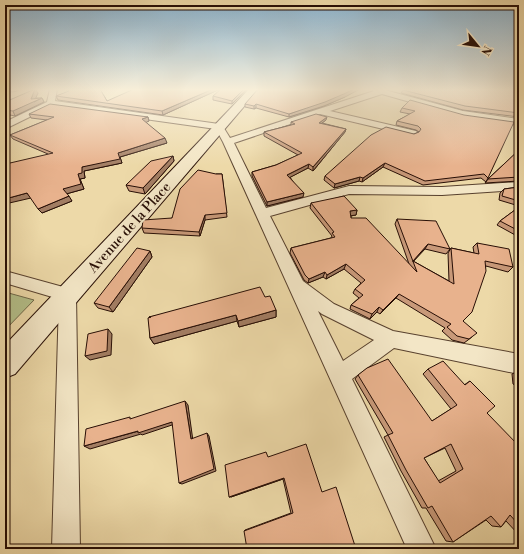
<svg xmlns="http://www.w3.org/2000/svg" width="524" height="554" viewBox="0 0 524 554" font-family="'Libre Bodoni',serif">
<style>
.green{fill:#b4c08a;stroke:#6e6748}
.lines{fill:none;stroke-linecap:round;stroke-linejoin:round}
.street-casing{stroke:#58412e;stroke-width:2}
.secondary-casing{stroke:#270e05;stroke-width:2}
.street{fill:#f3e6c6;fill-rule:evenodd}
.secondary{fill:#f3e6c6;fill-rule:evenodd}
.wall{fill:#c89979;stroke:#270e05;fill-rule:evenodd}
.shaded-wall{fill:#a27d63;stroke:#270e05}
.building{fill:#e8b28d;stroke:#270e05;fill-rule:evenodd}
.labels{text-anchor:middle;stroke-width:4;stroke-linejoin:round;paint-order:stroke}
.street-label{font-size:14px;fill:#270e05;stroke:#f3e6c6}
</style>
<rect width="100%" height="100%" fill="#edd9a8"/>
<filter id="stains"><feTurbulence type="fractalNoise" baseFrequency=".005" numOctaves="4"/><feColorMatrix values="0 0 0 0 .2 0 0 0 0 .09 0 0 0 0 .02 0 0 0 .5 -.17"/></filter>
<radialGradient id="worn" r=".72"><stop offset=".6" stop-color="#630" stop-opacity="0"/><stop offset="1" stop-color="#630" stop-opacity=".3"/></radialGradient>
<path class="green" d="M5 292 34 300 5 330Z"/>
<g class="lines">
<g class="street-casing">
<path id="street" d="M5 89H19L15 91 5 92Z
M50 89H57L55 101 219 124 222 125 230 138 374 91 371 89H381L463 111 519 119V125L463 117 382 94 330 111 416 131 418 133 416 135 413 136 320 114 234 143 266 208 349 186 442 187 519 182V190L442 195 349 194 270 216 303 281 334 304 393 331 519 354V374L394 348 352 379 436 549H407L223 142 216 129 52 106 5 129V122L47 102ZM318 311 322 314 374 340 343 361Z
M5 271 74 290 76 295 80 549H52L59 299 5 283Z"/>
</g>
<g class="secondary-casing">
<path id="secondary" d="M249 89H259L15 374 5 378V345Z"/>
</g>
<use href="#street" class="street"/>
<use href="#secondary" class="secondary"/>
</g>
<path class="wall" d="M220 89 163 115 58 100 56 96 101 91 107 101Z
M247 89 232 104 213 100V96Z
M519 89V117L463 110 401 93 403 90Z
M38 93 35 98H42L44 102 15 116 5 114V102Z
M345 97 324 106 289 117 256 108 254 109 245 107V104Z
M410 100 488 178 486 182 481 178 423 185 383 167 362 182 359 181 334 188 324 180 325 176 414 134 419 132 416 130 396 125 397 121 410 114 400 112 402 108Z
M29 114 148 117 149 121 146 122 167 143 120 157 122 163 84 171 85 178 80 179 84 189 66 194 72 201 42 213 48 154 13 139 10 135 47 120 31 118Z
M326 120 322 123 346 129 345 132 313 171 308 168 290 177 303 197 267 206 252 176V172L276 165 298 155 264 136V132L291 125V122Z
M519 150V181L485 183 488 179Z
M173 156 174 161 145 194 129 191 126 185Z
M216 174H222L227 217 205 220 200 236 144 233 142 228 172 218Z
M519 187V206L499 200 500 193 504 189Z
M311 203 357 210 356 215 351 216V218L409 264 395 224 397 219 450 249 446 254 425 249 413 261 449 281 448 253 451 248 474 253 473 247 477 243 513 267 508 272 486 266 463 321 472 337 464 343 452 340 442 331 445 328 396 298 380 314 377 312 370 319 350 309 351 305 359 298 353 293 355 289 361 283 344 269 326 279 323 277 308 283 304 280 290 253 291 248 331 238 332 236 310 208Z
M519 207V234L517 236 497 225 500 221Z
M150 251 152 257 113 312 98 308 94 303Z
M265 297 276 310V317L239 327 237 321 154 344 150 338 149 318V317Z
M428 369 464 385 470 381 487 413 518 474 519 475V535L506 521 501 527 492 526 486 520 453 542 446 541 426 508H422L401 471 384 437 388 435 355 379 358 375 432 421 451 409 423 374ZM445 448 456 471 438 481 424 458Z
M516 372 519 373V387L513 384 512 374Z
M268 457 322 492 356 549 244 531 245 530 291 513 283 479 231 497Z"/>
<path class="shaded-wall" d="M35 89 38 93 34 102 42 98 44 102 15 116 13 111 31 99Z
M213 89H220L163 115 162 111Z
M244 89H247L232 104V101Z
M354 89H360L345 97 324 106 289 117V114Z
M256 104V108L254 109V106Z
M148 117 149 121 143 124 142 119Z
M327 117 326 120 318 126 319 123Z
M346 129 345 132 313 171V167Z
M165 138 167 143 120 157 122 163 84 171 85 178 80 179 84 189 66 194 63 189 78 174 82 167 118 153Z
M173 156 174 161 145 194 143 188Z
M385 163 383 167 362 182 363 178Z
M309 164 308 168 287 179V175Z
M360 177 359 181 334 188 335 184Z
M27 193 31 198 5 204V199Z
M304 193 303 197 267 206V202Z
M69 196 72 201 42 213 38 209Z
M357 210 356 215 349 216 350 211Z
M205 215V220L200 236 199 232Z
M428 244 425 249 413 262V261Z
M150 251 152 257 113 312 109 307Z
M346 264 344 269 326 279 327 275Z
M325 272 323 277 308 283 309 279Z
M399 294 396 298 380 314 383 310Z
M379 307 377 312 370 319 372 314Z
M276 310V317L239 327 238 321Z
M236 315 237 321 154 344 150 338Z
M108 329 112 334 111 355 90 360 85 356Z
M185 401 188 405 193 441 191 439Z
M172 422 175 424 142 435 141 434 90 449 84 446Z
M207 433 209 436 216 471 182 484 179 483Z
M284 478 283 479 231 497H229Z"/>
<path class="building" d="M35 89 31 99 42 98 13 111 5 110V102Z
M68 89H100L107 101 134 89H213L162 111 56 96 69 91Z
M221 89H244L232 101 213 96Z
M258 89H354L346 93 325 102 289 114 256 104 254 106 245 104Z
M403 89H519V113L465 106 403 90Z
M410 100 464 115 514 122 488 178 484 174 425 181 385 163 363 178 360 177 335 184 325 176 371 135 386 127 414 134 419 132 421 129 418 126 397 121 415 111 402 108Z
M50 104 148 117 142 119 165 138 118 153 120 159 82 167V173L78 174 81 184 63 189 69 196 38 209 27 193 5 199V162L8 161 10 163 53 153 10 135 54 117 29 114Z
M316 114 327 117 319 123 346 129 313 167 309 164 287 175 304 193 267 202 252 172 276 165 302 153 264 132 295 124 291 122Z
M519 150V177L488 179Z
M173 156 143 188 126 185 151 161Z
M198 170 216 174H222L227 213 205 215 199 232 142 228 143 220 172 218 180 189Z
M519 187V201L502 196 504 189Z
M344 196 357 210 350 211 351 218H366L417 272 397 219 436 221 450 249 428 244 413 261 454 284 451 248 479 254 477 243 509 249 513 267 485 261 486 271 472 312 463 321 477 333 469 339 457 336 447 327 451 324 399 294 383 310 379 307 372 314 351 305 363 295 355 289 365 280 346 264 327 275 325 272 309 279 305 275 291 248 335 237 332 233 334 232 311 203Z
M519 207V231L500 221Z
M137 248 150 251 109 307 94 303Z
M260 287 265 297 270 296 276 310 238 321 236 315 150 338 148 318 151 317H149Z
M108 329 107 351 85 356 88 334Z
M388 359 432 421 457 405 428 369 443 361 465 385 470 381 495 406 487 413 519 446V473L518 474 519 475V525L510 515 501 527 491 516 453 542 432 506 428 508 406 470 388 435 393 433 358 375 367 368ZM451 444 463 469 440 483 424 458Z
M516 372 519 373V383H517Z
M185 401 191 439 207 433 214 469 179 483 172 422 138 433V431L84 446 86 429 130 417V419Z
M306 444 322 492 336 487 356 549H247L244 531 293 513 284 478 229 497 225 465 266 452 268 457Z"/>
<linearGradient id="sky" x2="0" y2="1"><stop stop-color="#8ab5d3"/><stop offset="0.54" stop-color="#f7eed8"/><stop offset="1" stop-color="#f7eed8" stop-opacity="0"/></linearGradient>
<rect width="524" height="166" fill="url(#sky)"/>
<g class="labels">
<g class="street-label">
<text transform="translate(129 227) rotate(-48)" y="5">Avenue de la Place</text>
</g>
</g>
<rect width="524" height="554" fill="none" stroke="#edd9a8" stroke-width="20"/>
<rect x="6" y="6" width="512" height="542" fill="none" stroke="#270e05" stroke-width="2"/>
<rect x="10" y="10" width="504" height="534" fill="none" stroke="#270e05"/>
<g transform="translate(478 46) rotate(119)" stroke="#f3e6c6" stroke-width="3" paint-order="stroke">
<path d="M0-3L7 15L0 10L-7 15Z" fill="#270e05"/>
<text y="-6" font-size="11" font-weight="bold" text-anchor="middle" fill="#270e05">N</text>
</g>
<rect width="100%" height="100%" filter="url(#stains)"/>
<rect width="100%" height="100%" fill="url(#worn)"/>
</svg>
